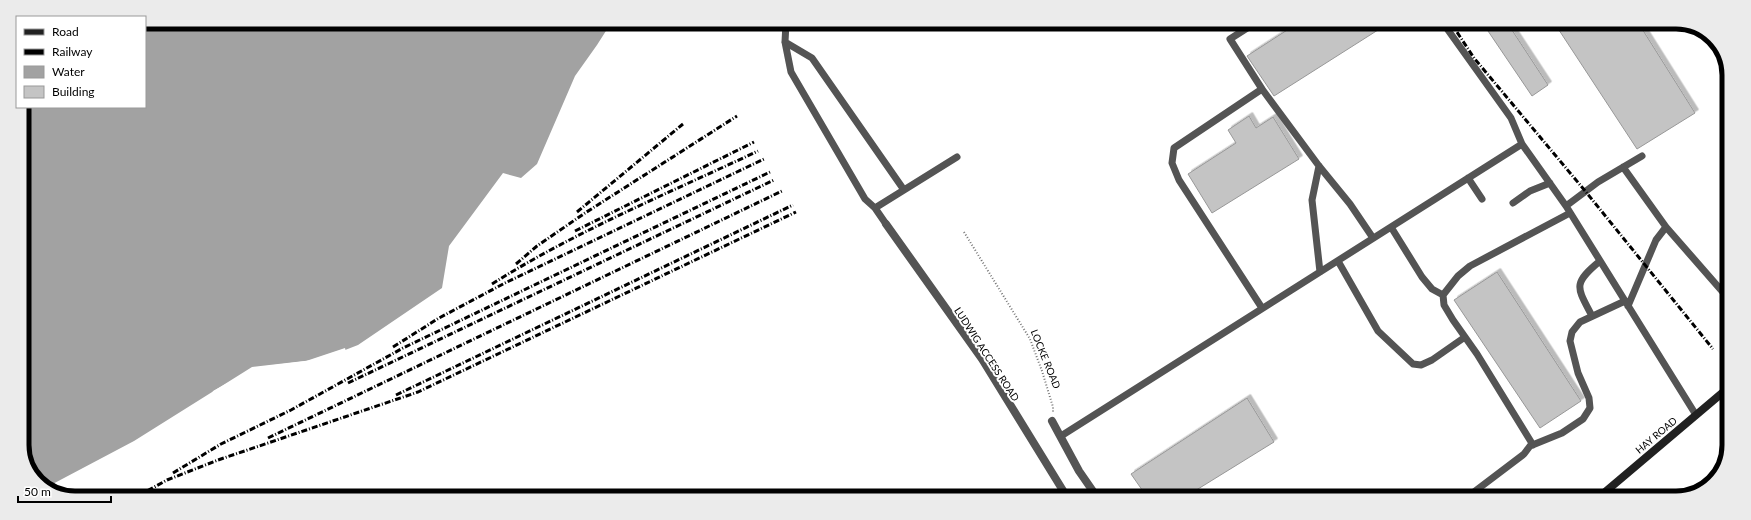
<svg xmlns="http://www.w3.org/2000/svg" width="1751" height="520" viewBox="0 0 1751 520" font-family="Lato,sans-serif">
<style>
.water{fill:#a2a2a2}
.pier{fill:#fff}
.building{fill:#c4c4c4;stroke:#989898;filter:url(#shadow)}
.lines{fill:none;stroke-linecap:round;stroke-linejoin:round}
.path{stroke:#767676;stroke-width:2;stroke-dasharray:1 2;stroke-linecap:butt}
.lane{stroke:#545454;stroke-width:7}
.street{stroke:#545454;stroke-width:8}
.secondary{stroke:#212121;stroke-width:8}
.rail{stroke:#000;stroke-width:3;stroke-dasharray:6 2 1 2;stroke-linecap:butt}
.labels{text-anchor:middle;stroke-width:4;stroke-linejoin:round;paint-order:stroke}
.street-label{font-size:10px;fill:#000;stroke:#fff}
.rim{fill:none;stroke:#000;stroke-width:5}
</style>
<defs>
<filter id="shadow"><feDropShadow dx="3.5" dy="-3.5" stdDeviation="0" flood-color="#0004"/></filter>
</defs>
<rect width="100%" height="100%" fill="#fff"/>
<path class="water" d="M145 22 611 23 597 45 575 76 537 164 521 178 503 173 449 246 442 288 358 345 322 359 252 367 134 441 47 487 35 480 22 449V107H145Z"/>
<path class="pier" d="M345 348 346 352 322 361 253 369 258 367 306 361Z
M251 370 235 380 212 394 213 391Z"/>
<path class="building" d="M1298 23H1389L1274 96 1247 56Z
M1499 24H1508L1548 85 1532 96 1488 31Z
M1555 24H1639L1695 113 1637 149Z
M1249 116 1256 128 1273 117 1299 159 1212 213 1188 174 1236 143 1228 130Z
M1497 272 1581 401 1540 428 1454 300Z
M1247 398 1274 442 1185 497H1147L1131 474Z"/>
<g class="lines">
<path class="path" d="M964 232 1030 339 1042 371 1053 407V412"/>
<path class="lane" d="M786 23 785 42 791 72 865 199 875 208
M1255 23 1230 39 1262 89
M1443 23 1511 118 1522 144 1566 206 1696 415
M785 42 812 58 904 190
M1319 166 1312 200 1320 272
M1623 167 1666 227 1728 298
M1468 178 1482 199
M1513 203 1530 191 1550 183
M1566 206 1598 182 1642 156
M886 224 875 208 957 157
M1391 227 1422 277 1432 289 1443 295
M1338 261 1378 331 1413 364 1421 365 1432 360 1465 337
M1628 306 1656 240 1666 227
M1262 308 1179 180 1172 163 1174 148 1262 89 1319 166 1350 204 1373 238
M1592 316C1577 287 1572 284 1600 261
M1061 436 1522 144
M1533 445 1477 354 1453 320 1444 305 1443 295 1458 276 1470 266 1570 213
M1466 498 1524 454 1530 446 1562 433 1583 419 1590 408 1589 398 1578 373 1570 341 1572 332 1580 322 1625 301"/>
<path class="street" d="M886 224 982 359 1067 497
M1052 421 1079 471 1097 497"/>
<path class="secondary" d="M1598 498 1728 388"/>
<path class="rail" d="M1451 23 1474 58 1586 192 1713 349
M577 212 683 124
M575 231 754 142
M516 264 537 246 585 213 737 116
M492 284C576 231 669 193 758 151
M393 347 439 318 505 283 764 159
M348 383 774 180
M396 395 793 205
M268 438 782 191
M173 473 221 444 291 410 403 348 770 172
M138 496 167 480 218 460 418 392 796 212"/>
</g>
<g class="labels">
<g class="street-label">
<text transform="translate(987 354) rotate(57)" y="4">LUDWIG ACCESS ROAD</text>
<text transform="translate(1046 359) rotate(68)" y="4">LOCKE ROAD</text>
<text transform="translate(1656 435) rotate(-40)" y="4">HAY ROAD</text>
</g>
</g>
<path d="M0 0H1751V520H0ZM75 29H1676A46 46 0 0 1 1722 75V445A46 46 0 0 1 1676 491H75A46 46 0 0 1 29 445V75A46 46 0 0 1 75 29Z" fill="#ebebeb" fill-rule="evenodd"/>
<path class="rim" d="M75 29H1676A46 46 0 0 1 1722 75V445A46 46 0 0 1 1676 491H75A46 46 0 0 1 29 445V75A46 46 0 0 1 75 29Z"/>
<rect x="16" y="16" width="130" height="92" fill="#ffffff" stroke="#999999"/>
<rect x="24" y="29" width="20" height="6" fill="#212121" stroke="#999999"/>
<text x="52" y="36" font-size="12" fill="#000000">Road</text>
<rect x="24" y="49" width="20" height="6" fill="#000000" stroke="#999999"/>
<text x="52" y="56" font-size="12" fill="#000000">Railway</text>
<rect x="24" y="66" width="20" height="12" fill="#a2a2a2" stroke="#999999"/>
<text x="52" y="76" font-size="12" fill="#000000">Water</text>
<rect x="24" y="86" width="20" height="12" fill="#c4c4c4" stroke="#999999"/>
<text x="52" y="96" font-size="12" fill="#000000">Building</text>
<path d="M18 496v6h93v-6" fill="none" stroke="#000000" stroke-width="2"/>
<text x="24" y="496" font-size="12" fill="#000000" stroke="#ffffff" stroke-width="3" paint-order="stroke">50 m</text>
</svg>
